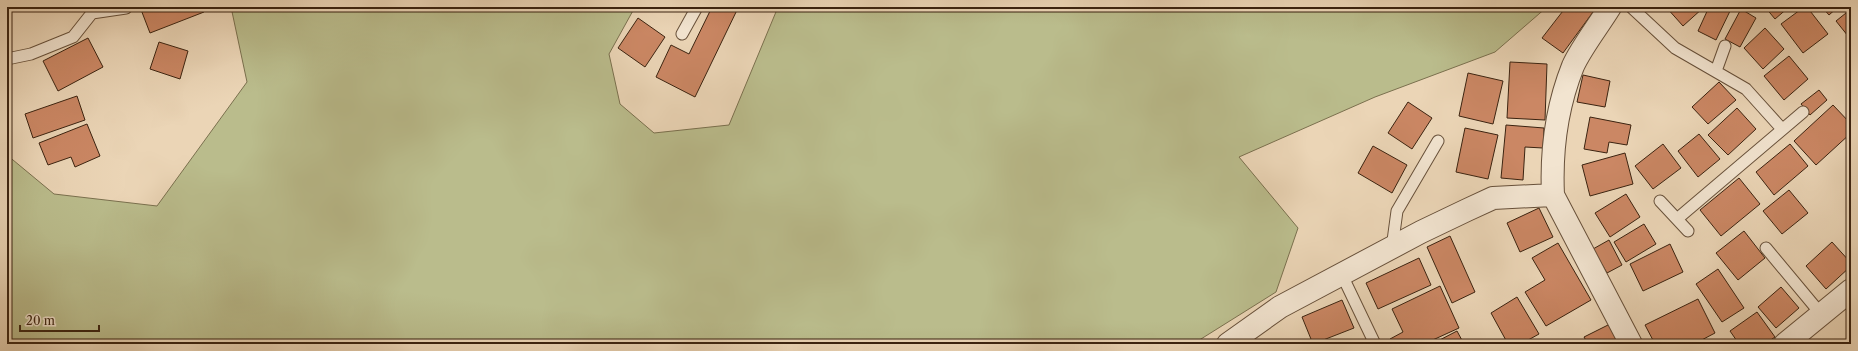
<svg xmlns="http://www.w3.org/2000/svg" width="1858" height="351" viewBox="0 0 1858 351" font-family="'Libre Caslon Text',serif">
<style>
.green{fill:#babc8c;stroke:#7a704e}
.building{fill:#cb8764;stroke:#3b2310}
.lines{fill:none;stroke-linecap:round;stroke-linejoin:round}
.service-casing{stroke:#67503a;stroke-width:13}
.minor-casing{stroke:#67503a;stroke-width:24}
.service{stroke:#f2e4d0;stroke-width:11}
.minor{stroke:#f2e4d0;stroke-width:22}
</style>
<rect width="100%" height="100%" fill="#ebd5b6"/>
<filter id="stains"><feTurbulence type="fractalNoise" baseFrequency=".005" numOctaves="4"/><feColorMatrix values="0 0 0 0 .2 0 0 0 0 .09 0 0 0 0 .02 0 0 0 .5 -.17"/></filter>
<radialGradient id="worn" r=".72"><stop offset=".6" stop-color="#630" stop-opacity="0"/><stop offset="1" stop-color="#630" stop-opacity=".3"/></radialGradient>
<path class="green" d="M231 7H635L609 54 620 104 654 133 729 125 778 7H1547L1495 52 1375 97 1239 157 1298 228 1276 292 1193 344H7V155L54 194 157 206 247 82Z"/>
<path class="building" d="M140 7H202L204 12 150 33Z
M712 7 738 8 695 97 656 77 671 45 689 54Z
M1566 7H1586L1593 12 1563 53 1542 38Z
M1666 7H1702L1703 8 1683 26Z
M1709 7H1725L1731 9 1716 40 1698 31Z
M1765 7H1789L1775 19Z
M1804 7H1807L1828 34 1803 53 1781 24Z
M1822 7H1838L1829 15Z
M1741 9 1756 18 1740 47 1725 39Z
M1851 9V34L1848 36 1836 21Z
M638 18 665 37 645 67 618 48Z
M1765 28 1784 49 1763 69 1744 48Z
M88 38 103 67 58 91 43 61Z
M159 42 188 51 180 79 150 69Z
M1789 56 1808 79 1784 100 1764 76Z
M1510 62 1547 64 1545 120 1507 118Z
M1468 73 1503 81 1493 124 1459 116Z
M1583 75 1610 81 1605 107 1577 102Z
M1719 82 1736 100 1708 124 1692 107Z
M1819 90 1827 100 1810 115 1801 104Z
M77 96 85 120 33 138 25 114Z
M1408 102 1432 118 1412 149 1388 133Z
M1833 105 1851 124V133L1816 165 1794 141Z
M1737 108 1756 129 1728 155 1708 135Z
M1590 117 1631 125 1627 145 1609 142 1607 153 1584 149Z
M87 124 100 156 75 167 71 157 48 165 39 143Z
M1506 125 1544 128 1543 148 1525 147 1523 180 1501 178Z
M1465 128 1498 135 1488 179 1456 172Z
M1699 134 1720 159 1698 177 1678 151Z
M1663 144 1681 168 1653 189 1635 166Z
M1790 144 1808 166 1774 195 1756 172Z
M1373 146 1407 165 1392 193 1358 173Z
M1625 153 1633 184 1590 196 1582 165Z
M1739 178 1760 204 1721 236 1700 210Z
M1789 190 1808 213 1782 234 1763 211Z
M1626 194 1640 217 1610 237 1595 213Z
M1539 208 1553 237 1520 252 1507 223Z
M1644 224 1656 244 1626 262 1614 242Z
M1744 231 1765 258 1738 280 1716 253Z
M1450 236 1475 292 1452 303 1427 247Z
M1609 240 1622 265 1607 273 1593 249Z
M1832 242 1851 263V266L1826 289 1806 266Z
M1558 243 1591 300 1546 326 1525 292 1545 280 1532 258Z
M1670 244 1683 272 1643 291 1630 264Z
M1419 258 1431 285 1378 309 1366 283Z
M1718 269 1744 308 1722 322 1696 284Z
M1440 286 1459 328 1424 344H1392L1390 339 1403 332 1392 309Z
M1781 287 1799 308 1776 328 1758 307Z
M1517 297 1539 334 1521 344H1508L1491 313Z
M1698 299 1715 333 1694 344H1655L1645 325Z
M1342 300 1354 328 1313 344 1302 317Z
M1757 312 1775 337 1765 344H1739L1730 331Z
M1610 324 1619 344H1588L1584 337Z
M1457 331 1464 344H1432Z"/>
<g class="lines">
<g class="service-casing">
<path id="service" d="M1631 7 1675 48 1746 89 1782 129
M682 34 697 7
M7 59 31 54 73 37 92 13 126 8
M1716 71 1725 46
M1660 201 1688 231
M1677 219 1803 112
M1392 248 1397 211 1438 141
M1766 248 1821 314
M1342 275 1375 344"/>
</g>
<g class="minor-casing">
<path id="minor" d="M1610 7C1599 25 1581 48 1573 66 1557 106 1551 152 1553 195L1631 344
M1228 344 1280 307 1421 232 1467 210 1493 198 1553 195
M1785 344 1851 290"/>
</g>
<use href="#service" class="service"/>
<use href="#minor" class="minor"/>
</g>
<rect width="1858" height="351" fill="none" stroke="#ebd5b6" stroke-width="24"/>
<rect x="8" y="8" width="1842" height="335" fill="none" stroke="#3b2310" stroke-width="2"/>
<rect x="12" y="12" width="1834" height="327" fill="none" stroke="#3b2310"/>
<path d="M20 325v6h79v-6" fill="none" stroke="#3b2310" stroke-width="2"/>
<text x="26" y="325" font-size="12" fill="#3b2310" stroke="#f2e4d0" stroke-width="3" paint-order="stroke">20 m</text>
<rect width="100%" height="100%" filter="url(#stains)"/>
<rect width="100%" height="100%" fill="url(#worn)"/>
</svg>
